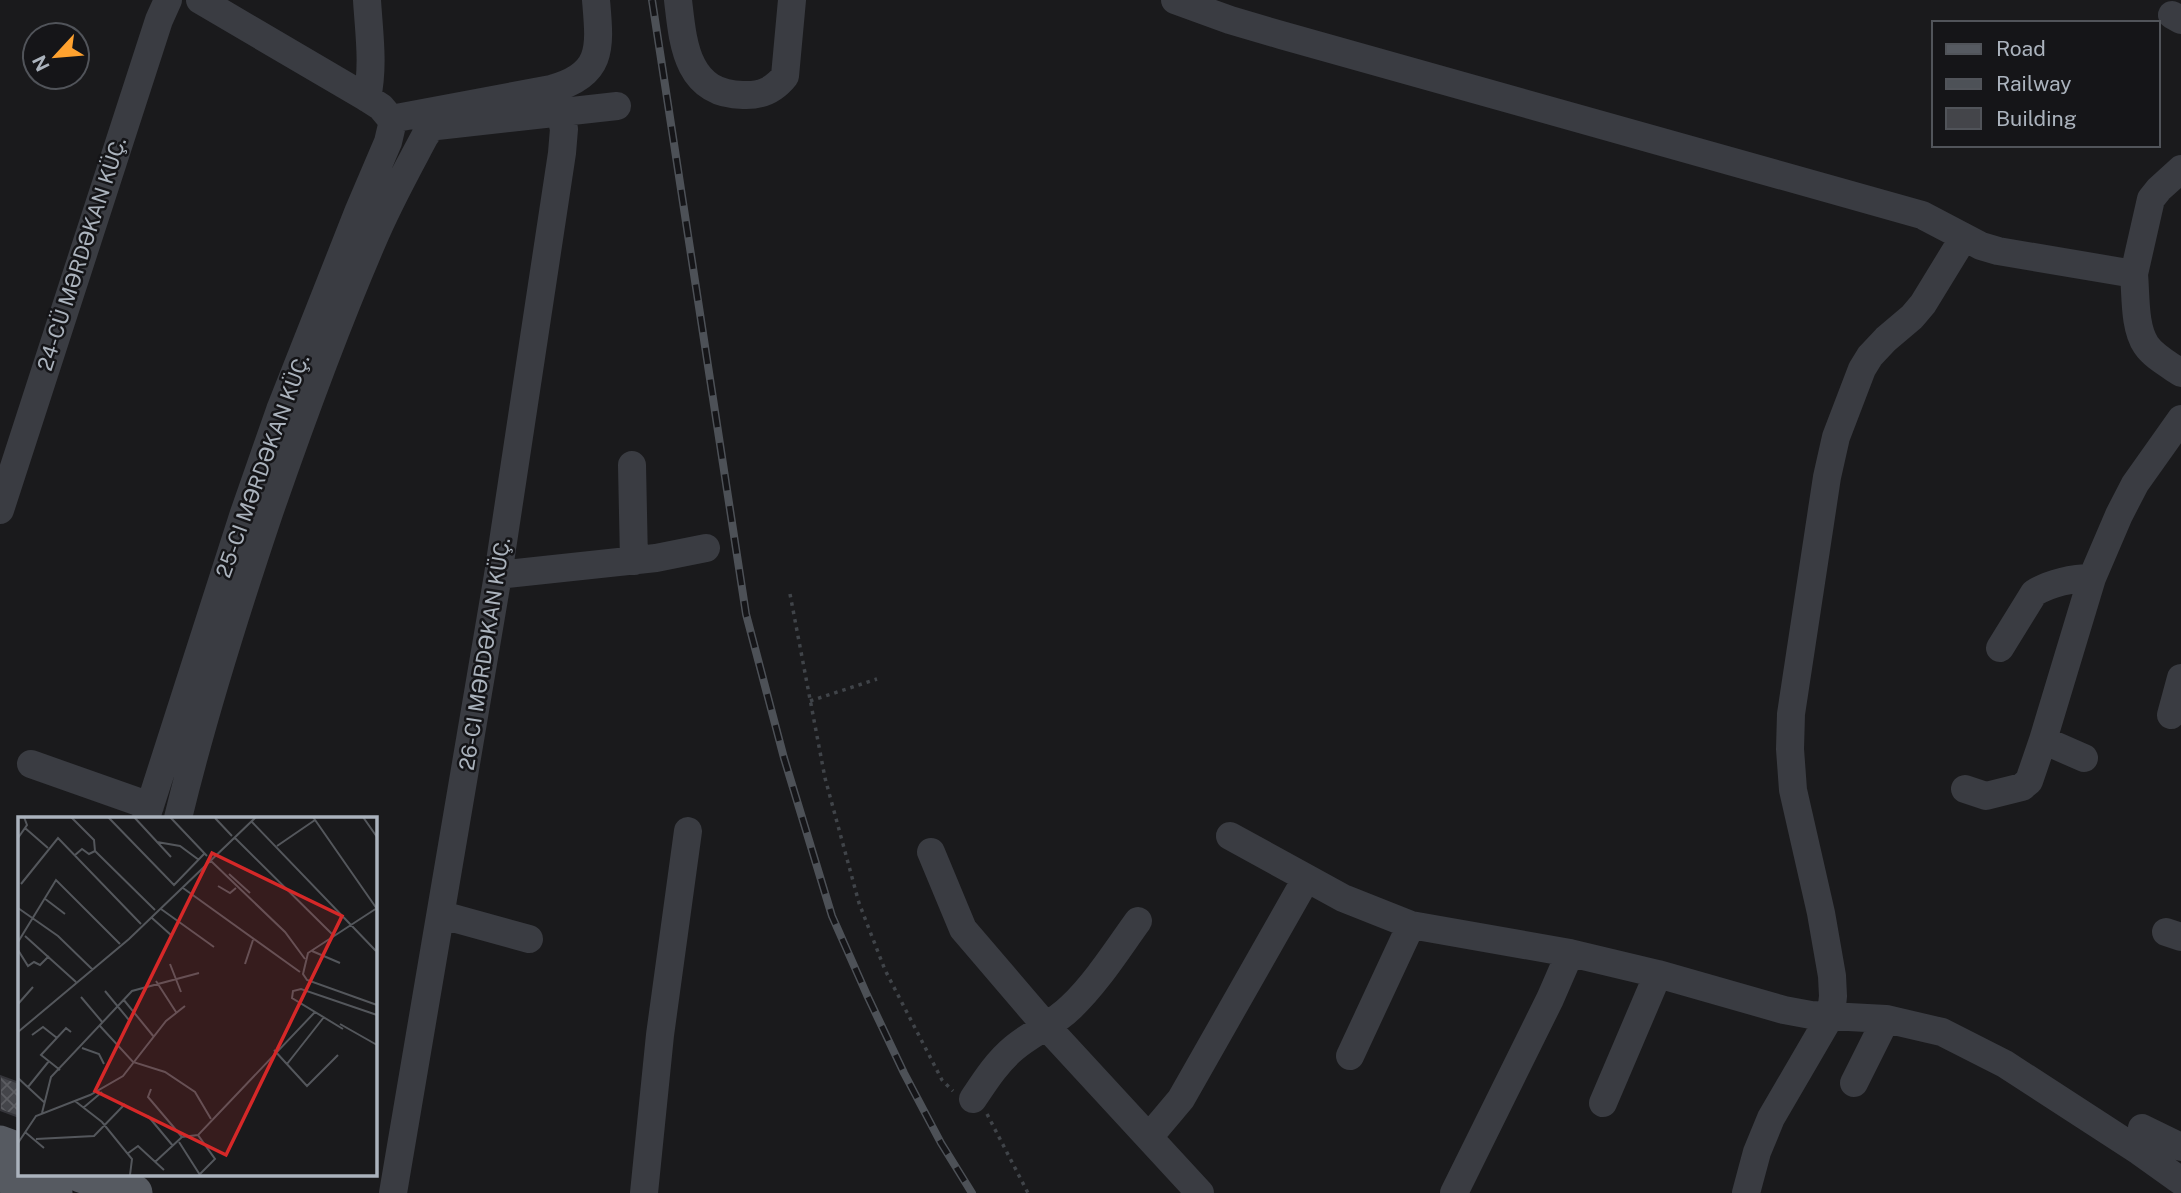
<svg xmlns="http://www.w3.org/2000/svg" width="2181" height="1193" viewBox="0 0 2181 1193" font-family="'Public Sans',sans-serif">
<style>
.building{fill:url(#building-cross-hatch);stroke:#343439;stroke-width:2}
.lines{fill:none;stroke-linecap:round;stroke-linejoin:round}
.path{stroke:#404449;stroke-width:3.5;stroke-dasharray:3.5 5;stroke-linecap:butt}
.minor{stroke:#3a3c42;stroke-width:28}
.major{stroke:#565a61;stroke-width:37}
.rail-casing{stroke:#4d5157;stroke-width:8}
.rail{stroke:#151518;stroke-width:5;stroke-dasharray:16;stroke-linecap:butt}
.labels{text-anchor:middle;stroke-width:5;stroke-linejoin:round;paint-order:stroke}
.street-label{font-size:21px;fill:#abb3bd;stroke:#151518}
.inset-road{fill:none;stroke:#54575c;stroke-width:2}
.view{fill:#d62828;fill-opacity:0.15;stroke:#d62828;stroke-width:3.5}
.inset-edge{fill:none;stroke:#abb3bd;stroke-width:3.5}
</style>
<defs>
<pattern id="building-cross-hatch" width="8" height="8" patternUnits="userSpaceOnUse" patternTransform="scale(1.75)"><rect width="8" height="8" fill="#44454a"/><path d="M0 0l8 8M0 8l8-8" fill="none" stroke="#5c5d62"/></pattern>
</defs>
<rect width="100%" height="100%" fill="#1a1a1c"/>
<path class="building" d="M0 1076 19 1083V1117L0 1110Z"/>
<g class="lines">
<path class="path" d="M790 594 825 778 859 903 885 970 942 1080 953 1091
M810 701 877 679
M987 1114 1028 1193"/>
<path class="minor" d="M200 0 367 98 381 107 391 119
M367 0C369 33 374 65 367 98
M678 0C683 43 686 94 743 95 761 96 774 90 785 76L792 0
M1175 0 1230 20 1281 35 1922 215 1981 246 1998 251 2134 274 2151 199 2159 189 2181 169
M2172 15 2181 20
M391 119 551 89C604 75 600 47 596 0
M2134 274C2136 296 2134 327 2146 345 2154 357 2170 365 2181 373
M632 465 634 561
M0 510 159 20 168 0
M498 575 656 558 706 548
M2000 648 2034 593C2050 583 2073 578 2092 578
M2171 715 2181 678
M2043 740 2084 758
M31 764 150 806
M1965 789 1986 796 2022 787 2029 781 2043 740 2092 578 2119 515 2135 484 2181 419
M146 818 244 513 280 410 359 210 388 142 392 125 391 119
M178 818C203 715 235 614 269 513 301 421 334 330 373 240 388 204 407 170 425 136L430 129 437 126 617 106
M1230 836 1343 898 1411 925 1570 953 1658 974 1784 1010 1811 1015 1886 1019 1942 1032 2005 1064 2139 1151 2181 1181
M931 852 963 929 1046 1026 1200 1193
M442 915 529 939
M2166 932 2181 937
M1350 1056 1411 925
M1854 1083 1886 1019
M973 1099C985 1081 997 1062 1014 1048 1032 1033 1054 1024 1071 1007 1097 982 1117 950 1138 921
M1603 1103 1658 974
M2142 1128 2181 1147
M1149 1137 1181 1099 1306 879
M393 1193 498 575 562 153 564 129 560 113
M644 1193 660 1035 688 831
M1454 1193 1550 999 1570 953
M1746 1193 1757 1152 1771 1118 1831 1015 1833 996 1832 976 1821 913 1793 790 1790 749 1791 714 1827 477 1836 437 1862 369 1870 356 1886 339 1912 317 1923 304 1964 237"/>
<path class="major" d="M0 1144 19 1151
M0 1173 54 1193
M81 1174 134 1193"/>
<g class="rail-casing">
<path id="rail" d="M652 0 746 614 784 758 832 916 867 995 904 1073 941 1143 972 1193"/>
</g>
<use href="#rail" class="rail"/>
</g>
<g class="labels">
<g class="street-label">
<text transform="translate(82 254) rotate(-72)" y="7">24-CÜ MƏRDƏKAN KÜÇ.</text>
<text transform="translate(263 466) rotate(-70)" y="7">25-CI MƏRDƏKAN KÜÇ.</text>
<text transform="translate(485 654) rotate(-81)" y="7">26-CI MƏRDƏKAN KÜÇ.</text>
</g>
</g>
<g transform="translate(18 817)">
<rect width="359" height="359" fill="#1a1a1c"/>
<path class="inset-road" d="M53 0 76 23 77 34M90 0 156 68 186 37M116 0 153 40M152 0 189 39M295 0 359 92M345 0 359 20M197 1 214 19M234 5 358 134M7 11 30 31M0 21 9 8 6 0M217 21 316 119M139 25 162 29 181 43M259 29 297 3M77 34 137 93M57 38 64 32 71 37 77 34M193 44 267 115 287 142M211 57 232 76M3 67 40 21 123 107M200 69 212 76 218 71M165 71 282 155M26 81 47 97M0 91 40 119 75 153M359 91 290 136 285 157 289 163 359 188M143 92 196 130M134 101 153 118M7 119 58 165M0 125 38 63 102 127M0 133 10 149 16 145 22 148 31 139M294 134 322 146M152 147 163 175M227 147 235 123M138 164 158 195M87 174 111 203M63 180 85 206M105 182 136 220M0 187 15 170M322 207 359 228M82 209 115 245 147 255 177 275 193 302M325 212 274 181 275 174 283 172 359 198M0 215 111 122 238 0M14 218 25 210 39 221M64 231 81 237 86 247M256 233 289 269 320 238M269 247 306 200M42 253 23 238 48 211 53 215M0 261 27 286M10 270 31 244M133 272 130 280 164 320M57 284 84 305 114 342 112 358M65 291 84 275M24 296 33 260 114 174 181 156M130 299 155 329M7 315 26 331M18 322 76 319 107 287M161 325 182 358M0 326 18 299 72 278 105 259 148 204 167 189M109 337 120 329 146 353M137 345 164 320 180 318M181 358 197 342 180 318 297 195"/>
<path class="view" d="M194 36 324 99 208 338 77 274Z"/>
<rect width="359" height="359" class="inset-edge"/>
</g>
<rect x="1932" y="21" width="228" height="126" fill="#151518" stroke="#51545a" stroke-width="2"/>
<rect x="1946" y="44" width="35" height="10" fill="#565a61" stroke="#51545a" stroke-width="2"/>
<text x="1996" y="56" font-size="21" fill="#abb3bd">Road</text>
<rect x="1946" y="79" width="35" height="10" fill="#4d5157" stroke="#51545a" stroke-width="2"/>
<text x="1996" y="91" font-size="21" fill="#abb3bd">Railway</text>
<rect x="1946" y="108" width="35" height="21" fill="#44454a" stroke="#51545a" stroke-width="2"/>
<text x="1996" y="126" font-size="21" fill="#abb3bd">Building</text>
<g transform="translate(56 56) rotate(244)"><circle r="33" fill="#151518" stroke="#51545a" stroke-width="2"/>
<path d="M0-5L12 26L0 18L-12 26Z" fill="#ffa22f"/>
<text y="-10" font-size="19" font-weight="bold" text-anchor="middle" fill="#abb3bd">N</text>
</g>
</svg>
